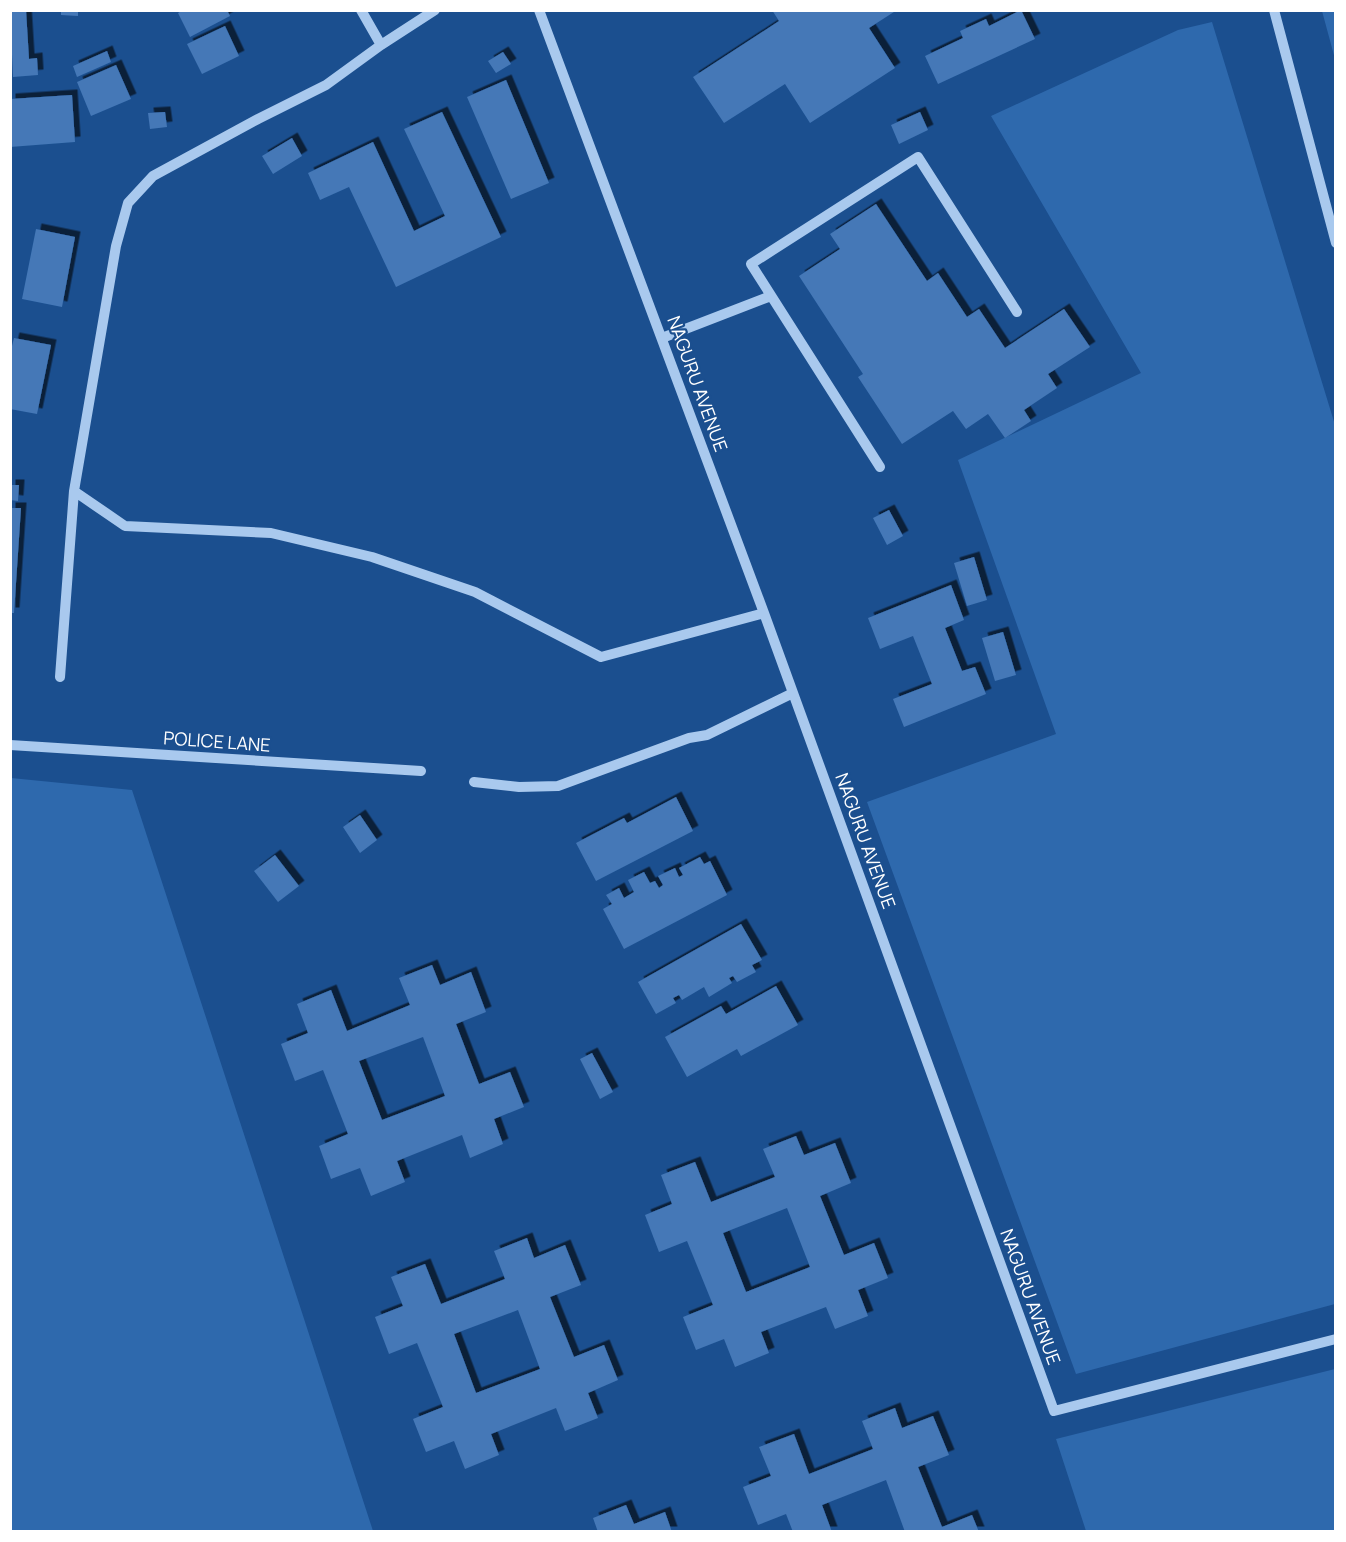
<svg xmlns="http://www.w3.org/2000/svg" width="1346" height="1542" viewBox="0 0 1346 1542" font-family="Manrope,sans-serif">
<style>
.green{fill:#2e69ad}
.building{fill:#4478b7;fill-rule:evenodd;filter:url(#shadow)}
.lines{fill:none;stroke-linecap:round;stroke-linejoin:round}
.minor{stroke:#a9c9ee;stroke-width:10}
.labels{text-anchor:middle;stroke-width:4.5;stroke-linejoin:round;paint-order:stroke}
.street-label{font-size:18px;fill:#fff;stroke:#1b4f8f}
</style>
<defs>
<filter id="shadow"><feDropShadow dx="5.5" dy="-5.5" stdDeviation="0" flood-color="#0009"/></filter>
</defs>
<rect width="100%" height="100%" fill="#1b4f8f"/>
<path class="green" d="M1322 11H1335V59Z
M1212 22 1335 425V1304L1076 1374 867 802 1056 734 958 460 1141 373 991 116 1178 30Z
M11 778 132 790 373 1531H11Z
M1335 1369V1531H1086L1056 1439Z"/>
<path class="building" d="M10 10H26L29 59 37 58 38 75 13 77Z
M61 10H78V16L61 15Z
M183 10H227L230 16 190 37 178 13Z
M772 10H897L869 28 895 68 810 123 785 84 724 123 693 77 779 21Z
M1021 10 1035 39 938 84 925 56 963 38 960 31 986 19 989 26Z
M225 26 239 56 202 74 187 44Z
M107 51 111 62 77 77 73 66Z
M503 52 511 64 496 73 488 61Z
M116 65 131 99 91 116 77 82Z
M506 80 549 183 511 199 467 97Z
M72 95 75 142 10 147V99Z
M165 112 167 127 150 129 148 113Z
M442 112 501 237 396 287 349 187 320 200 308 173 373 142 414 231 445 216 404 129Z
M920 112 928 130 899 144 891 125Z
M292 138 302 156 273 174 262 156Z
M876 204 927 281 938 273 967 317 979 309 1005 348 1064 309 1090 347 1048 374 1057 388 1024 410 1031 421 1005 438 988 414 966 429 953 411 902 444 858 377 863 374 799 276 840 249 830 234Z
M36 229 75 237 62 307 22 299Z
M14 338 51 345 37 414 10 409V354Z
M10 485H19L18 501 10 500Z
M10 508H21L14 613H10Z
M889 510 903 536 887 545 873 518Z
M974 557 987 600 967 606 954 563Z
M951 585 964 620 945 628 962 671 975 667 986 694 904 727 893 699 932 684 913 636 880 649 868 618Z
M1003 632 1016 675 995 681 982 638Z
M676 797 693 831 596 881 576 843 624 818 627 823Z
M360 815 377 840 360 853 343 827Z
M275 855 299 886 278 902 254 871Z
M700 857 704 864 710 861 727 895 624 949 603 909 612 904 606 895 619 888 624 898 634 892 628 880 644 872 650 883 655 881 659 888 663 885 658 876 675 868 679 877 683 875 679 868Z
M741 924 762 960 752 965 756 972 737 982 733 976 729 978 732 983 709 997 704 987 682 1000 679 995 673 998 676 1003 656 1014 638 982Z
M432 965 440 985 471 972 486 1012 456 1024 479 1084 510 1072 524 1107 494 1119 503 1144 470 1158 462 1135 397 1161 405 1182 371 1196 360 1168 331 1179 319 1146 348 1134 323 1070 295 1081 281 1044 308 1033 297 1004 331 990 347 1031 410 1005 399 978ZM423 1037 445 1096 382 1120 359 1061Z
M776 986 798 1025 741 1056 737 1049 687 1077 665 1037 721 1006 726 1014Z
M592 1053 613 1092 600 1099 580 1059Z
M796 1136 804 1155 835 1143 851 1183 820 1196 844 1255 874 1243 888 1278 858 1290 868 1316 835 1329 826 1307 761 1332 769 1353 735 1367 724 1339 696 1350 683 1317 713 1305 687 1241 659 1252 645 1215 672 1204 661 1175 695 1162 711 1202 775 1177 763 1149ZM787 1208 810 1267 746 1292 723 1233Z
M527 1238 534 1258 565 1245 581 1285 550 1297 574 1357 604 1345 618 1380 588 1393 598 1418 565 1431 556 1408 491 1434 499 1455 465 1469 454 1441 426 1452 413 1419 443 1407 417 1343 389 1354 375 1317 403 1306 391 1277 425 1264 441 1304 505 1279 494 1251ZM518 1310 540 1369 476 1393 454 1334Z
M895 1408 902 1428 933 1416 949 1455 918 1467 942 1527 972 1515 979 1532H905L886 1480 822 1505 832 1532H793L786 1514 758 1525 743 1487 771 1476 759 1447 794 1434 809 1474 873 1449 862 1421Z
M626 1505 634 1524 665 1512 672 1532H598L593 1518Z"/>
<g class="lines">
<path class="minor" d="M361 10 381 45 435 10
M539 10 764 613 1054 1411 1336 1339
M1274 10 1336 243
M662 338 771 296
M880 467 751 264 918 157 1017 312
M74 491 125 526 271 533 372 557 475 592 601 657 764 613
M60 677 74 491 116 246 128 203 153 176 258 119 326 85 381 45
M10 745 421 771
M474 782 519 787 558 786 689 738 707 735 793 693"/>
</g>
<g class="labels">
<g class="street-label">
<text transform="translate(697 384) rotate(70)" y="6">NAGURU AVENUE</text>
<text transform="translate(217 742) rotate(4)" y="6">POLICE LANE</text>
<text transform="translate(865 841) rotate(70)" y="6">NAGURU AVENUE</text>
<text transform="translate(1030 1297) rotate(70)" y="6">NAGURU AVENUE</text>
</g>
</g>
<rect width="1346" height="1542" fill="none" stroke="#ffffff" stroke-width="24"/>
</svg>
